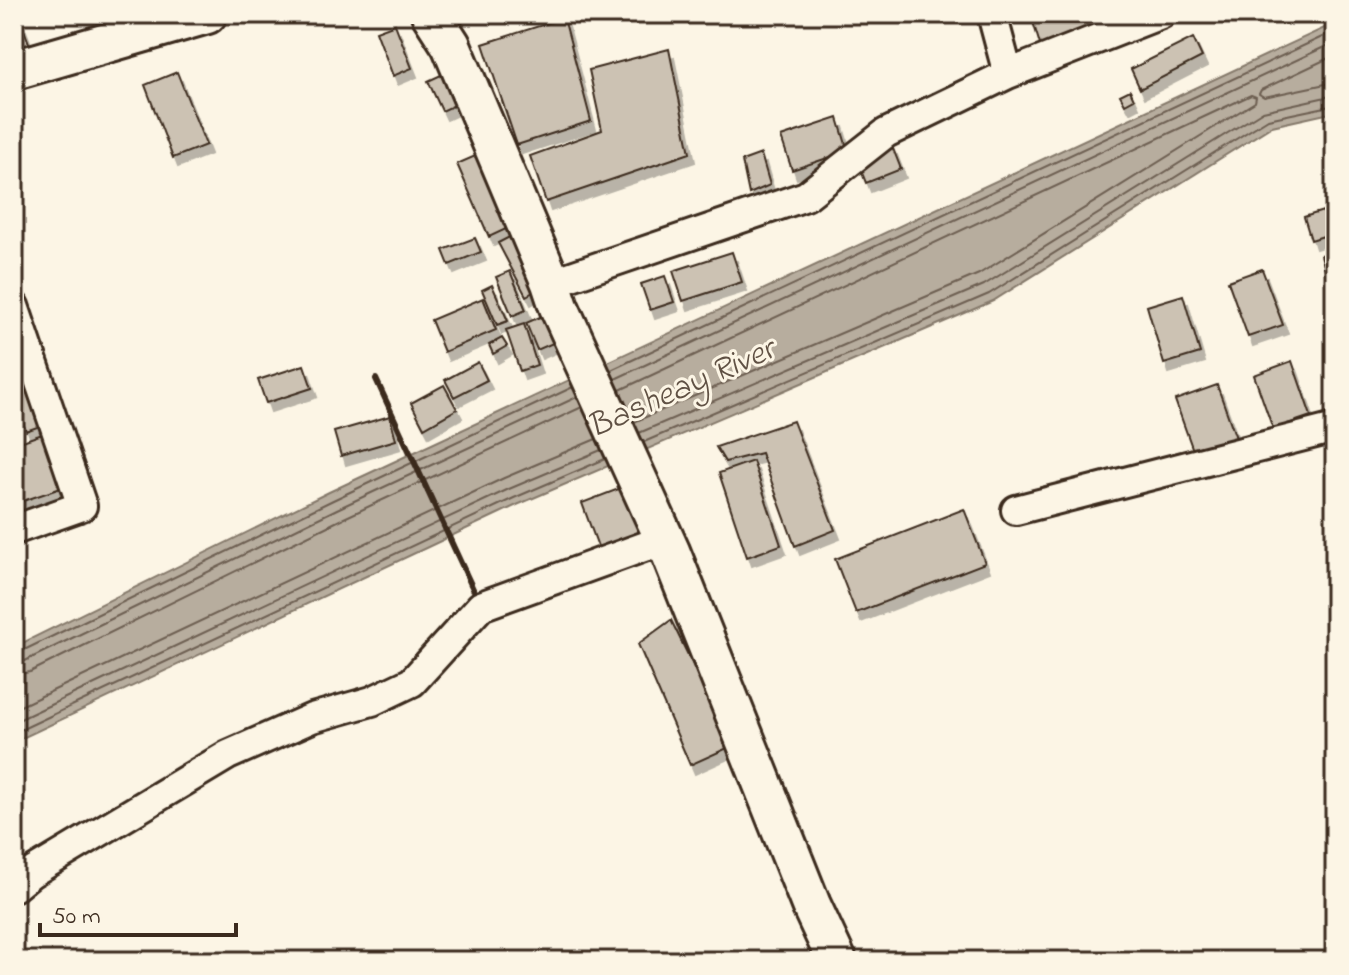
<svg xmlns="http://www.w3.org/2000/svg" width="1349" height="975" viewBox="0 0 1349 975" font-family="'Indie Flower',sans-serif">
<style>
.water{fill:#b7ad9e;stroke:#85796b;stroke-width:2}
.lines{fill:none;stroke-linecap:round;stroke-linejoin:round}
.shore{stroke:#6d5e51;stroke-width:2}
.building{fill:#ccc2b3;stroke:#3b2a1e;stroke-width:2;filter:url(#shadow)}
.street-casing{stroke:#3b2a1e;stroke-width:34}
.secondary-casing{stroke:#3b2a1e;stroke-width:44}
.street{stroke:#fcf5e5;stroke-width:28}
.secondary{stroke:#fcf5e5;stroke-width:38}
.rail{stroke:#3b2a1e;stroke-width:6}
.labels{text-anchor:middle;stroke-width:6;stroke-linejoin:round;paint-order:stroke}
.water-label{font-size:34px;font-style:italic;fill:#605144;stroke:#fcf5e5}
</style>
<defs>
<filter id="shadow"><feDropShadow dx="5" dy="9" stdDeviation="0" flood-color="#0004"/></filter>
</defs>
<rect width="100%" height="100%" fill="#fcf5e5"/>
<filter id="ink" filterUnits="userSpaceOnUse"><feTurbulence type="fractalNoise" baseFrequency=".0125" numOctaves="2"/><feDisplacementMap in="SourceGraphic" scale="16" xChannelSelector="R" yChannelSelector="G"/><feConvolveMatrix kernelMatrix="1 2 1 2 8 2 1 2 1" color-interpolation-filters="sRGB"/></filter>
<g filter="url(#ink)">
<path class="water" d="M1335 23V112L1272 126 993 301 517 505 14 742V647L329 492Z"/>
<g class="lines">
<path class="shore" d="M1335 55 1261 90 1259 94 1264 97 1335 82
M611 370 1335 31
M615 379 1335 42
M620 390 1251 95 1256 97 1255 102 979 274 634 422
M639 433 984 285 1263 111 1335 95
M644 442 989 294 1268 119 1335 105
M14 653 20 652 333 500 573 387
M14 663 25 661 337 509 577 397
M14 675 30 672 342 519 582 407
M14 709 504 478 596 439
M14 722 509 489 601 450
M14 733 514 498 605 459"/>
</g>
<path class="building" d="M1057 14H1144L1046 64 1033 22Z
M564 18 591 121 517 145 483 44Z
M21 22 32 51 14 58V25Z
M395 24 412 68 393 76 376 31Z
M1193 38 1202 57 1140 89 1131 69Z
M669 49 690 153 546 202 530 156 602 130 589 70Z
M454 69 468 99 442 111 428 81Z
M177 72 206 145 173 158 145 85Z
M1130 90 1134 99 1125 104 1120 95Z
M838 118 848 151 792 170 781 137Z
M892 146 901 169 866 183 857 160Z
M489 150 521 222 489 237 457 164Z
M761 154 770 185 749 194 742 161Z
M1323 211 1330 234 1311 240 1304 217Z
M517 233 544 286 526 296 498 243Z
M475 238 481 252 449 265 443 250Z
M1335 251V275L1327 277 1321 255Z
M732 252 742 282 683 301 673 271Z
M1262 269 1283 325 1248 337 1228 281Z
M510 271 526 310 512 316 496 277Z
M665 276 674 302 650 310 641 284Z
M492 285 508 321 497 325 482 290Z
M1183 295 1200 353 1164 364 1147 306Z
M483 298 496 330 444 352 431 320Z
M549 313 560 340 537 350 526 323Z
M524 324 537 365 520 371 506 330Z
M502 338 507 346 493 354 489 345Z
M19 348 46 424 26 431 14 397V350Z
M1292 361 1311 416 1273 429 1254 375Z
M478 362 487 380 454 397 445 380Z
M304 365 312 388 266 403 258 380Z
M444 385 457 409 424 428 411 403Z
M1217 385 1236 438 1194 453 1175 400Z
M390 416 396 440 341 456 334 432Z
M793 421 835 530 795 546 761 453 725 462 716 447Z
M48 432 67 486 14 504V444Z
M1335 442V463L1328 445Z
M753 461 781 545 747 557 719 473Z
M629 485 648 534 600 552 582 503Z
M964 509 985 563 856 613 835 559Z
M671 620 732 746 690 765 638 644Z"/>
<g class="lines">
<g class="street-casing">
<path id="street" d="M992 14 1008 74 1161 14
M551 283 806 196 886 133 1008 74
M14 306 82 506 14 530
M1016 510 1335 428
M14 887 31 873 228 755 312 718 372 701 412 682 481 606 649 545 670 551"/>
</g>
<g class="secondary-casing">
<path id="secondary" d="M431 14 451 45 551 283 559 307 670 551 811 905 837 961
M14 70 207 14"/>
</g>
<use href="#street" class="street"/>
<use href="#secondary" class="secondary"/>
<path class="rail" d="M376 379 473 589"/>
</g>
</g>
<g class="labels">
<g class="water-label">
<text transform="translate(680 386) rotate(-24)" y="12">Basheay River</text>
</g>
</g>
<rect width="1349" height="975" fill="none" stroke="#fcf5e5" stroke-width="48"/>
<rect x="24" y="24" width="1301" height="927" fill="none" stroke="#3b2a1e" stroke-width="3" filter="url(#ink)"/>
<path d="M40 923v12h196v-12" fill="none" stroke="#3b2a1e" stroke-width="4"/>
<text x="52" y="923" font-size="24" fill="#3b2a1e" stroke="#fcf5e5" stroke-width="6" paint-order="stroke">50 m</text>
</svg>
